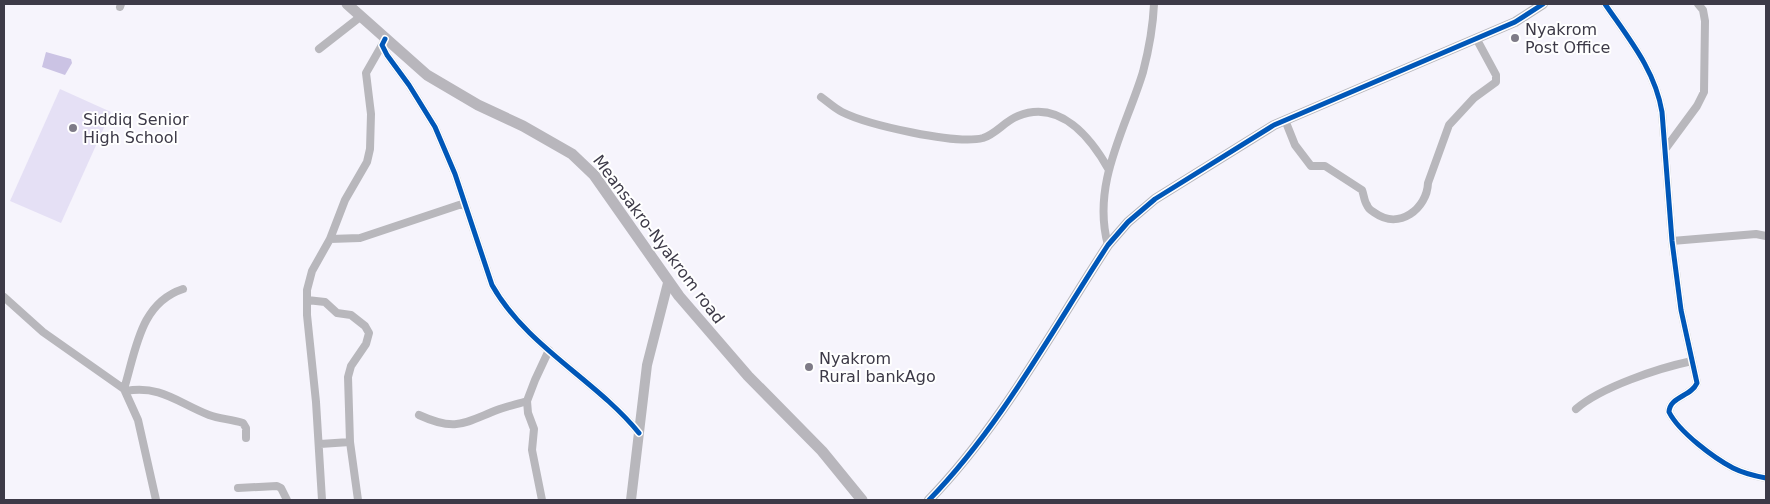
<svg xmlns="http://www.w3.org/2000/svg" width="1770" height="504" viewBox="0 0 1770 504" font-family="'DejaVu Sans',sans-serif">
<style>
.green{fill:#e5e0f5}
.water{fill:#cbc3e4}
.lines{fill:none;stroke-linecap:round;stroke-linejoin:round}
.minor{stroke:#b8b7bc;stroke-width:8}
.tertiary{stroke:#b8b7bc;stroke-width:10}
.secondary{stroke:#b8b6bc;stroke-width:11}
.cycleway-casing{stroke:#fff;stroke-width:8}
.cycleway{stroke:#0057b8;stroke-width:5}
.poi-dot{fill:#7e7b87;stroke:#fff;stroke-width:2}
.labels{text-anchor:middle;stroke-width:4;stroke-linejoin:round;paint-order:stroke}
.poi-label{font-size:16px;fill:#3d3a48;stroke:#fff;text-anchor:start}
.street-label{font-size:16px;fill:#3d3a48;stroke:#fff}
</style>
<rect width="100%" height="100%" fill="#f6f4fc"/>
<path class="green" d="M60 89 111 112 61 223 10 201Z"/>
<path class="water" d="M46 52 71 59 72 63 65 75 42 67Z"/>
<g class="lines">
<path class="minor" d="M1605 4C1629 39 1655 70 1662 112L1672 241 1681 310 1697 383C1691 397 1670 396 1669 412 1679 432 1714 458 1733 468 1743 473 1755 476 1766 478
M120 7 121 4
M385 39 382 45 387 55 409 85 435 127 455 174 492 285C527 347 595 379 639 433
M319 49 360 17
M821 97C828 102 834 108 842 112 868 125 956 145 983 138 996 134 1005 121 1018 116 1060 99 1091 138 1109 170
M1285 120 1295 145 1311 166H1325L1362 190C1364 195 1364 201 1367 205 1368 209 1372 211 1375 213 1399 230 1427 209 1428 183L1449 125 1474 98 1496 82V75L1476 38
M1666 148 1697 106 1704 92 1705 21 1703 10 1698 4
M330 239 360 238 465 203
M1672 241 1756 234 1766 236
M1108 245C1091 184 1126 128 1143 72 1149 49 1153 27 1154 4
M4 297 43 332 124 389 138 420 156 500
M307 300 325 302 337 313 351 315 365 326 369 333 366 344 351 366 348 377 350 442 358 500
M124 389C136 350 140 303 183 289
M126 391C161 385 178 403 209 415 220 419 231 419 243 423L246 428V438
M1576 409C1601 387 1659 368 1692 361
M419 415C456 432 464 423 497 410 507 406 518 404 527 401
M320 444 350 442
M238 488 277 486 281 488 287 500
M322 500 316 402 307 315V290L312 271 330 239 345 200 367 162 370 149 371 114 366 73 382 45
M542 500 532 450 534 429 528 413 527 401 535 380 549 350"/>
<path class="tertiary" d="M631 500 647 365 668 283
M929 500C1001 426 1051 332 1108 245L1128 222 1155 199 1274 125 1515 22 1543 4"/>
<path class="secondary" d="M347 4 427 75 478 105 523 126 572 154 594 175 679 296 748 376 822 451 862 500"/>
<g class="cycleway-casing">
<path id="cycleway" d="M1605 4C1629 39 1655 70 1662 112L1672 241 1681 310 1697 383C1691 397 1670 396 1669 412 1679 432 1714 458 1733 468 1743 473 1755 476 1766 478
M385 39 382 45 387 55 409 85 435 127 455 174 492 285C527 347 595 379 639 433
M929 500C1001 426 1051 332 1108 245L1128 222 1155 199 1274 125 1515 22 1543 4"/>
</g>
<use href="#cycleway" class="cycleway"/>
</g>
<g class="poi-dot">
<circle cx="1515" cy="38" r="5"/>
<circle cx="73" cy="128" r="5"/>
<circle cx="809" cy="367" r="5"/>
</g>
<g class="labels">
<g class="poi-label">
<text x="1525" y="35">Nyakrom<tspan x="1525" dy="18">Post Office</tspan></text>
<text x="83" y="125">Siddiq Senior<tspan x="83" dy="18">High School</tspan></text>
<text x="819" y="364">Nyakrom<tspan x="819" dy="18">Rural bankAgo</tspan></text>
</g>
<g class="street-label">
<text transform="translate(659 239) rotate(53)" y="6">Meansakro-Nyakrom road</text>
</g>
</g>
<rect width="1770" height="504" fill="none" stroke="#3d3a48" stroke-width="10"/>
</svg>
